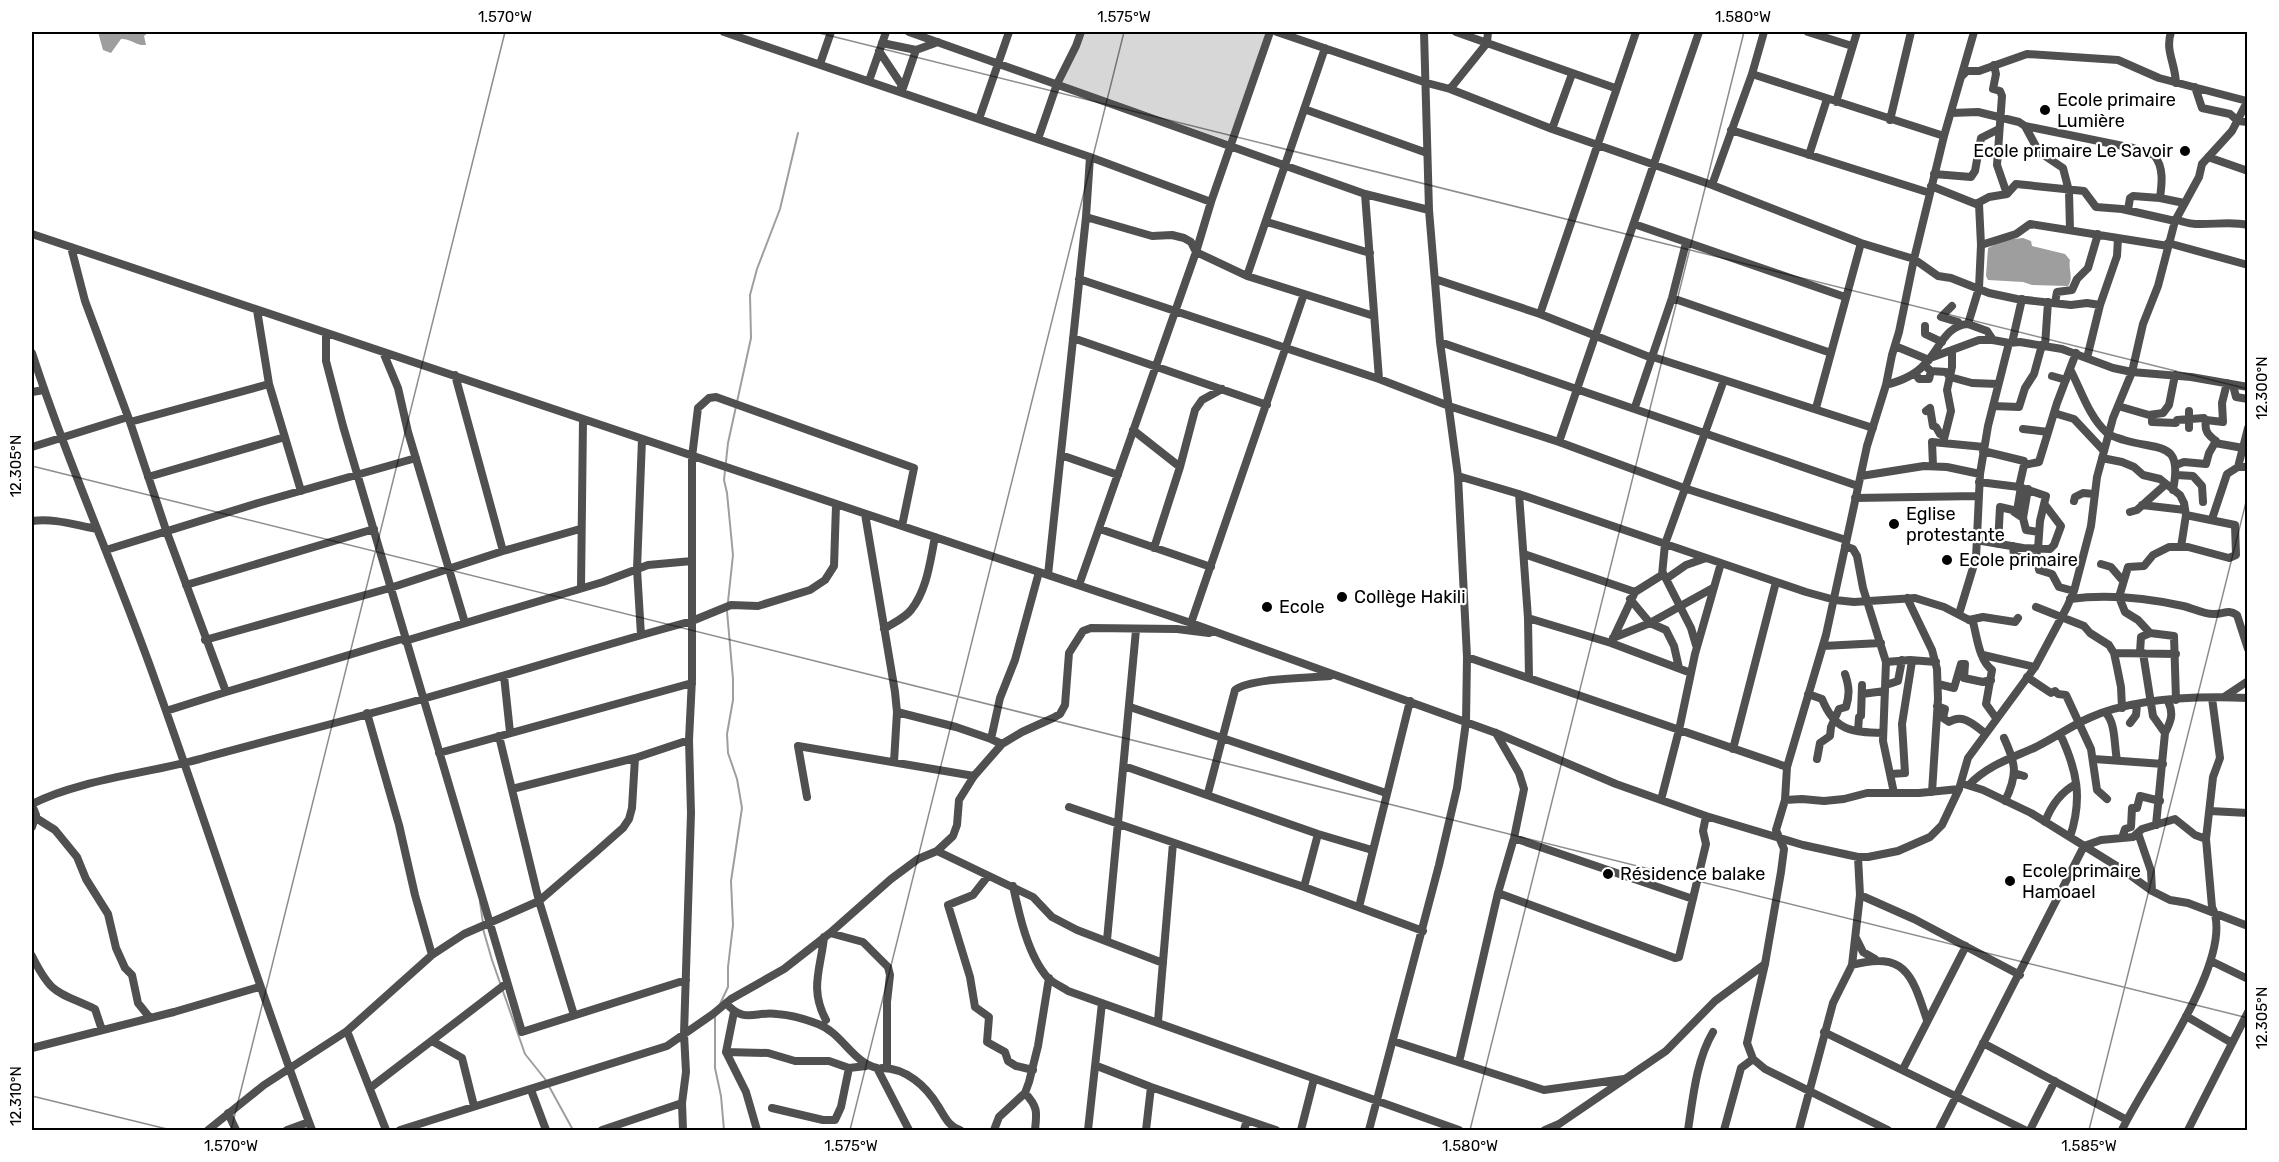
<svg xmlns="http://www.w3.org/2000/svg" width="2279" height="1162" viewBox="0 0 2279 1162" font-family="Rubik,sans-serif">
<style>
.green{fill:#d7d7d7}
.water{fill:#9e9e9e}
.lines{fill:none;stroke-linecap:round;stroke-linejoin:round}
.stream{stroke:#9e9e9e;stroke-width:2}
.minor{stroke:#505050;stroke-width:8}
.ticks{fill:none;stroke:#000;stroke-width:1.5;stroke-opacity:0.45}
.poi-dot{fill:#000;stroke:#fff;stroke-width:2}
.labels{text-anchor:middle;stroke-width:4.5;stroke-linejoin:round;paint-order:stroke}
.poi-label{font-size:18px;fill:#000;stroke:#fff;text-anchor:start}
.neatline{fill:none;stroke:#000;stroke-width:2}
.ticks-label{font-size:15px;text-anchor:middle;fill:#000}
</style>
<rect width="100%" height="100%" fill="#fff"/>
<path class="green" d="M1078 32H1268L1229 141 1061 82Z"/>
<path class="water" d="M98 32H149L144 36 146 45C136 46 130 38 121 39L111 53 103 50Z
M2023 238 2031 241 2032 246 2065 254 2070 260C2068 269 2074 278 2068 286L2032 285 2023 282 1988 280 1986 276 1988 248 2004 240Z"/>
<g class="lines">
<path class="stream" d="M480 902 483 923
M483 929 492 960 525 1054 545 1079 573 1130
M720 1004 728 987V967L733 925 731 881 742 808 737 779 728 753 727 734 733 700V679L727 611 733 555 727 493 724 480 728 443 751 338 750 295 757 269 780 209 798 133
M715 1014V1068L721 1096 724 1130"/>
<path class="minor" d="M724 32 1090 157 1211 202
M909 32 1365 194 1429 210
M1277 32 1427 83 1450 89 1552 129 1712 185 1861 243 1914 259 1938 276 1951 278 1989 293 2017 299 2071 305 2087 303 2100 305
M1456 32 1615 88
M1808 32 1852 46
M2171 32C2165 51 2175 62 2176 83
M882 43 916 50 938 42
M879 51 901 84V92
M820 64 831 32
M1994 65 1996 74 1993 89 2000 91 2002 96 1997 165 2007 194
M1752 74 1944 136
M1962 76 1967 71H1979L2027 54 2118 60 2159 78 2247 101
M869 81 886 32
M2195 87 2202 108 2230 114 2238 121 2248 122
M903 88 916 50
M1450 89 1487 43 1488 32
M1836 102 1857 32
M1304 109 1427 153
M1951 113 1978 112 2019 122 2025 126 2039 152 2063 168 2069 191 2070 230
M979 119 1009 32
M1890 120 1911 32
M2025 126 2133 148 2154 155C2164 167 2162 183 2160 198L2184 203
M1552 129 1572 74
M1731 130 1930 193
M1038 139 1057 84 1076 46 1081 32
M1809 155 1827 99
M2208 157 2248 171
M1934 174 1971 177 1975 171 1981 138 1999 129
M1712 185 1752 74 1764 32
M1931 186 1976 204 1989 197 2007 194 2016 184 2084 191 2096 207 2122 209 2175 221
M1365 194 1379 379
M2128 210 2130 198 2133 196 2160 198
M1086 217 1152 236 1172 235 1184 238 1191 242 1196 252 1247 276 1374 316
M2176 219C2199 230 2222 219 2248 225
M1267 222 1370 253
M1634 224 1845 297
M32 234 1191 623 1496 733 1616 784 1706 816 1803 845 1858 857H1868L1898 851 1930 837 1942 825 1959 789 1968 758 2035 667 2067 607 2074 591 2091 526 2097 477 2113 418 2132 372 2143 324 2158 286 2175 221 2199 177 2202 164 2232 131 2248 100
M2168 243 2248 265
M1981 245 2016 234 2030 224 2168 246
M71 247 85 301 130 422 166 530 226 692 405 638
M1247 276 1325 48
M1079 279 1379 379 1449 406 1559 442 1684 488 1846 540
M1435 279 1540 314 1652 358
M1672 298 1831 353
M2055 303 2057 292 2072 290 2077 279 2088 268 2098 234
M1952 306 1941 317 1958 322 1960 325
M257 310 269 384 301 491
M1540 314 1636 32
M1968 324 1987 331 1993 340
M1925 326V334L1942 342
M326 333V361L343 426 522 1032 686 980
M1073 338 1267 405
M1440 342 1858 486
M2012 343 2022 299
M1895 346 1929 360
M2045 346 2048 302
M383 352 398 388 408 432 465 623
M32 353C68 464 116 570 155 680 209 830 256 981 312 1130
M1653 357 1873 428
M1933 357 1979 340H1993L2009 343 2020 342 2062 349 2113 368 2132 372 2191 377 2248 387
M2087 358 2100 305 2117 256 2118 238
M1924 365 1931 371 1946 372 1950 377 1972 383 1998 384
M2070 369C2081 390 2089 417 2107 433 2112 437 2119 438 2124 440 2160 451 2183 440 2173 490
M1915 373 1919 379H1929L1931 371
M455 375 503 551
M2052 376 2066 380
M1886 385C1901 381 1914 376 1924 365 1939 351 1945 325 1968 324L1979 288 1981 245 1979 204
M2233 385 2236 397 2248 399
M32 392 44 390
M1993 406 2019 407 2025 388 2034 374 2042 345
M2118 406 2149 415 2163 413 2169 405 2175 375
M1635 407 1672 298 1686 243
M1816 408 1861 243
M1926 411 1930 408 1933 426 1936 427 1940 434 1944 436
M2189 411V428
M2054 413 2074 419 2104 451
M2152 415V422L2176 423 2177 420 2204 418 2206 420
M130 422 269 384
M2023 429 2048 432
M1133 430 1180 467
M1559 442 1699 32
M1943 443 1951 411 1947 390 1952 367V350
M2215 443 2243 448
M32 447 128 417
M1983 451 2024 461 2025 465
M1061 455 1118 475
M2102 458 2122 462 2134 467 2143 475 2160 479 2180 495 2184 503 2186 515 2181 547
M2176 465 2184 462 2206 464 2209 453 2216 441C2208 435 2204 431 2206 420L2223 422 2222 403 2227 383
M1933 466 1932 442 1984 447
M2238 467 2248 428
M2176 475 2193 476 2202 486 2203 502
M1458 476 1519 494 1806 592 1835 600 1854 602 1915 598 1944 607 1973 622C1977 637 1979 660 1992 670L1986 704 1996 718
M1861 476 1924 466 1947 467 1980 474
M148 477 285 437
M1979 482 2019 487 2046 496 2040 521 2038 549
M2019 487 2024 465 2039 462 2057 403 2076 353
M1519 494 1528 618 1529 678
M1855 498 1978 496
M2074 501 2075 497 2083 493 2094 494
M2142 505 2185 510
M2014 512 2023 518 2026 530 2039 532
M2130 512 2137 510 2166 484
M865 514 895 692 897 712 894 762
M2023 518 2028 489
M2212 519 2227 474 2238 467H2248
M32 521C55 518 74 525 97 529
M1100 529 1211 567
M1976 540 2023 548 2050 549 2054 545 2061 526 2045 505
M1998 544 2000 507 2017 511 2021 487
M1845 546 1853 549 1857 556 1863 588 1886 662 1883 741 1894 793
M2013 546 2014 556 2019 557V563
M1154 548 1180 467 1195 410 1202 400 1222 389
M2036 549 2039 570 2052 574 2059 587 2074 591
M106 550 258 503 416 458
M1524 554 1635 592
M2101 564 2111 567 2123 581
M1663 573 1691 628 1696 645
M1048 575 1086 217 1090 157
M1666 579 1686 565 1706 558
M186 585 374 529
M1079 585 1196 252 1211 202 1270 32
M581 588 583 419
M1907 598 1932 650 1937 669 1938 699 1932 792
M1630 599 1650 623 1666 630 1674 646 1679 668
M2070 599C2108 594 2146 598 2183 606 2193 608 2204 615 2215 614 2224 614 2228 609 2237 615L2248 649
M2036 607 2084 626 2090 633 2109 645 2114 653 2117 667 2121 687 2122 708
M1959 614 1976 558 1980 474 1988 426 2009 343
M1528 618 1611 643 1691 673
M1969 620 1983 617 2015 622 2018 618
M1191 623 1304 294
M884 629C893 623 905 618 911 610 927 590 930 562 935 537
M641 635 637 569 642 439
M1613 638 1650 623 1713 588
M205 640 390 588 503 551 580 529
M405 641 603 582 648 565 692 561
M1611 643 1635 592 1662 575 1665 544 1724 380
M1823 646 1881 643
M2140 652 2141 637 2150 633
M2114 653 2176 654
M2143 653 2153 716 2165 733
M1983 655 2035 667
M1467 657 1787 767
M1886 662 1910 660 1936 662
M504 676 510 732
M2027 677 2051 693 2055 691 2058 694 2066 695 2091 749 2097 790 2107 799
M1938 684 1954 688 1961 664H1965L1964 678 1983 682 1991 680
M1886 685 1898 681 1902 660
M1808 694 1822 699C1835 731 1851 732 1883 733
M1862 694 1885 691
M2224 697 2248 681
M2176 700 2174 636 2150 633 2138 620 2125 612 2119 597 2128 567 2144 566 2153 555 2169 547H2188L2229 558 2236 555 2235 525 2186 515
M1937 706 1945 709 1943 718 1949 722C1963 713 1974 725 1985 733
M1130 707 1386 793
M166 711 226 692
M897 712 956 727 991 739
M2105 712C2116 722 2114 746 2117 760
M367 713 399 825 415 895 432 955
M2130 723 2136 715 2137 705
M1858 731 1859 717 1861 716 1862 685
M2060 734C2077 770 2083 798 2070 837
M499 736 539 901 574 1015
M2004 738C2016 764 2018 774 2005 801
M1002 744 991 739 1000 698 1015 660 1039 572
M1733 749 1776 582
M439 753 692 683
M1817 759 1820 743 1830 736 1831 727 1839 709 1846 707C1850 694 1849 686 1845 674
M2094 759 2163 764
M1124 766 1318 834 1372 850
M2014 773 2024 776
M1891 774 1905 773 1902 724 1912 661
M1961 783 1983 790 2031 813 2123 870 2152 891 2170 900 2188 903 2248 926
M1969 785C1988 765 2012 758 2036 747 2054 738 2071 726 2089 718 2133 698 2199 696 2248 698
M512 789 635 758 689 740
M1208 793 1235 690C1250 678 1309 678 1330 676
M807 797 798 746 974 776
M1661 800 1679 730 1695 654 1721 563
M1785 800 1802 799 1824 801 1844 799 1867 793H1919L1959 789
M32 804C80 779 153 773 207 757 280 737 353 719 426 698 515 673 603 645 692 621L731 605 758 606 810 590 825 580 834 566 836 505
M32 805 36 815 32 827
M1069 807 1304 887 1423 931
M2210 811 2248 813
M36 818 55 830 77 857 86 879 108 914 116 948 125 968 132 975 138 1003 150 1018
M2045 822C2051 806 2061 792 2076 784
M2156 825 2165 733C2171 721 2174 714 2168 701
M2138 833 2151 871 2152 891
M1514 838 1693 899
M2122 838 2125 829 2131 827 2132 808H2137L2140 796 2160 801
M937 851 1033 897 1052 917 1077 930 1163 963
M988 876 973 895 948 905 970 977 975 1007 989 1017 987 1042 1005 1052 1008 1061 1016 1066 1033 1070
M1013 886C1019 914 1028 956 1048 978 1053 983 1062 987 1068 991L1459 1130
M1304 887 1318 834
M1498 893 1675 958 1679 957 1706 844 1703 831 1706 816
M1860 895 1914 919 2020 975
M1359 907 1410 701
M830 933 863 942 888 967 890 975 887 1002V1068
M824 937C821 968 809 989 826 1020
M1856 938 1863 952 1875 959
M1107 940 1136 630
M32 956C52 996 57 991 95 1009L102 1030
M2211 961 2248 979
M1852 965C1906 951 1912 975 1927 1020
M726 1003C744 1024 755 1011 777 1014 791 1015 805 1019 818 1024 842 1033 853 1063 877 1068L909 1130
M734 1012 726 1052 746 1092 757 1130
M2186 1016 2232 1043
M1158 1021 1173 843
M347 1031 386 1130
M1824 1032 2025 1130
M432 1041 462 1058 474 1106
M1393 1041 1544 1090 1624 1079
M1983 1043 2127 1120
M32 1048 174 1012 259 987
M726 1052 768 1053 795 1061H829L849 1068 866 1066
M1459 1062 1498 893 1514 838 1524 789 1519 773 1496 733
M1097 1066 1151 1087 1276 1130
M882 1068C906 1068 926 1086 938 1106 945 1117 948 1126 960 1130
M1903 1069 1966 946
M370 1088 507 983
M531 1090 546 1130
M1025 1093C1038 1107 1037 1112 1035 1130
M772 1108 823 1120H835L841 1107 849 1068
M228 1113 236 1130
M208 1130 264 1085 347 1031 432 955 464 934 539 901 597 851 623 828 629 819 632 808 635 758
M287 1130 309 1122
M400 1130 667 1046 713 1014 731 999 784 969 830 933 891 879 918 859 937 851 953 836 957 825 959 800 974 776 1002 744 1022 732 1053 718 1060 714 1065 705 1069 653 1083 631 1091 628 1177 629 1209 633
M602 1130 682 1103
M683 1130 682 1103 686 1072 684 1034 691 813 689 740 692 679V457L698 408 709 398 716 397 914 468 902 526
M994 1130 999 1117 1025 1093 1029 1082 1038 1046 1049 978
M1088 1130 1102 1003
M1146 1130 1151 1087
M1244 1130 1247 1120
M1301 1130 1314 1079
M1369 1130 1439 865 1457 788 1466 722 1467 657 1458 476 1440 342 1429 210 1424 32
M1545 1130 1559 1124 1666 1051 1715 1001 1765 964
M1688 1130C1693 1098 1696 1061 1713 1032
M1724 1130 1741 1068 1753 1059
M1799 1130 1833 1003 1852 965 1860 895 1858 857
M1888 1130 1765 1069 1753 1059 1747 1043 1765 964 1781 872 1784 849 1776 830 1785 800 1787 767 1826 635 1867 446 1886 385 1892 355 1899 332 1914 259 1944 136 1974 32
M1939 1130 2084 846 2101 840 2133 837 2142 829 2175 819 2195 835 2206 839
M2030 1130 2055 1081
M2122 1130C2144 1082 2238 956 2212 907L2206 839 2213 777 2220 758 2212 698
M2188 1130 2248 1012"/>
</g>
<path class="ticks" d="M815 32 2248 389M32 466 2248 1018M32 1096 171 1130M231 1130 505 32M850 1130 1124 32M1470 1130 1744 32M2089 1130 2248 494"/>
<g class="poi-dot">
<circle cx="2045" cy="110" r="6"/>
<circle cx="2185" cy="151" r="6"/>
<circle cx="1894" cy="524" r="6"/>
<circle cx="1947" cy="560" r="6"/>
<circle cx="1342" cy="597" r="6"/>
<circle cx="1267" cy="607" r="6"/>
<circle cx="1608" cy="874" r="6"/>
<circle cx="2010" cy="881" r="6"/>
</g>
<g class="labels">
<g class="poi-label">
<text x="2057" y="106">Ecole primaire<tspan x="2057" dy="21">Lumière</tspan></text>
<text x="2173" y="157" text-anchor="end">Ecole primaire Le Savoir</text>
<text x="1906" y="520">Eglise<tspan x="1906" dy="21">protestante</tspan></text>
<text x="1959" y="566">Ecole primaire</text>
<text x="1354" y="603">Collège Hakili</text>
<text x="1279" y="613">Ecole</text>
<text x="2022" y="877">Ecole primaire<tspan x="2022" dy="21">Hamoael</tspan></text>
<text x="1620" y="880">Résidence balake</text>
</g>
</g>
<rect width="2279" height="1162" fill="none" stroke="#ffffff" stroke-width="66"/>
<rect x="33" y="33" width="2213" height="1096" class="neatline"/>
<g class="ticks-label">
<text x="505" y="22">1.570°W</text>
<text x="1124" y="22">1.575°W</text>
<text x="1743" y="22">1.580°W</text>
<text transform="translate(2262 388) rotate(-90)" y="5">12.300°N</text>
<text transform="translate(16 466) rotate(-90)" y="5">12.305°N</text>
<text transform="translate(2262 1018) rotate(-90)" y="5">12.305°N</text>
<text transform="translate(16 1096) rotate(-90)" y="5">12.310°N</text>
<text x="231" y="1151">1.570°W</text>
<text x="851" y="1151">1.575°W</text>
<text x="1470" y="1151">1.580°W</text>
<text x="2089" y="1151">1.585°W</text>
</g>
</svg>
